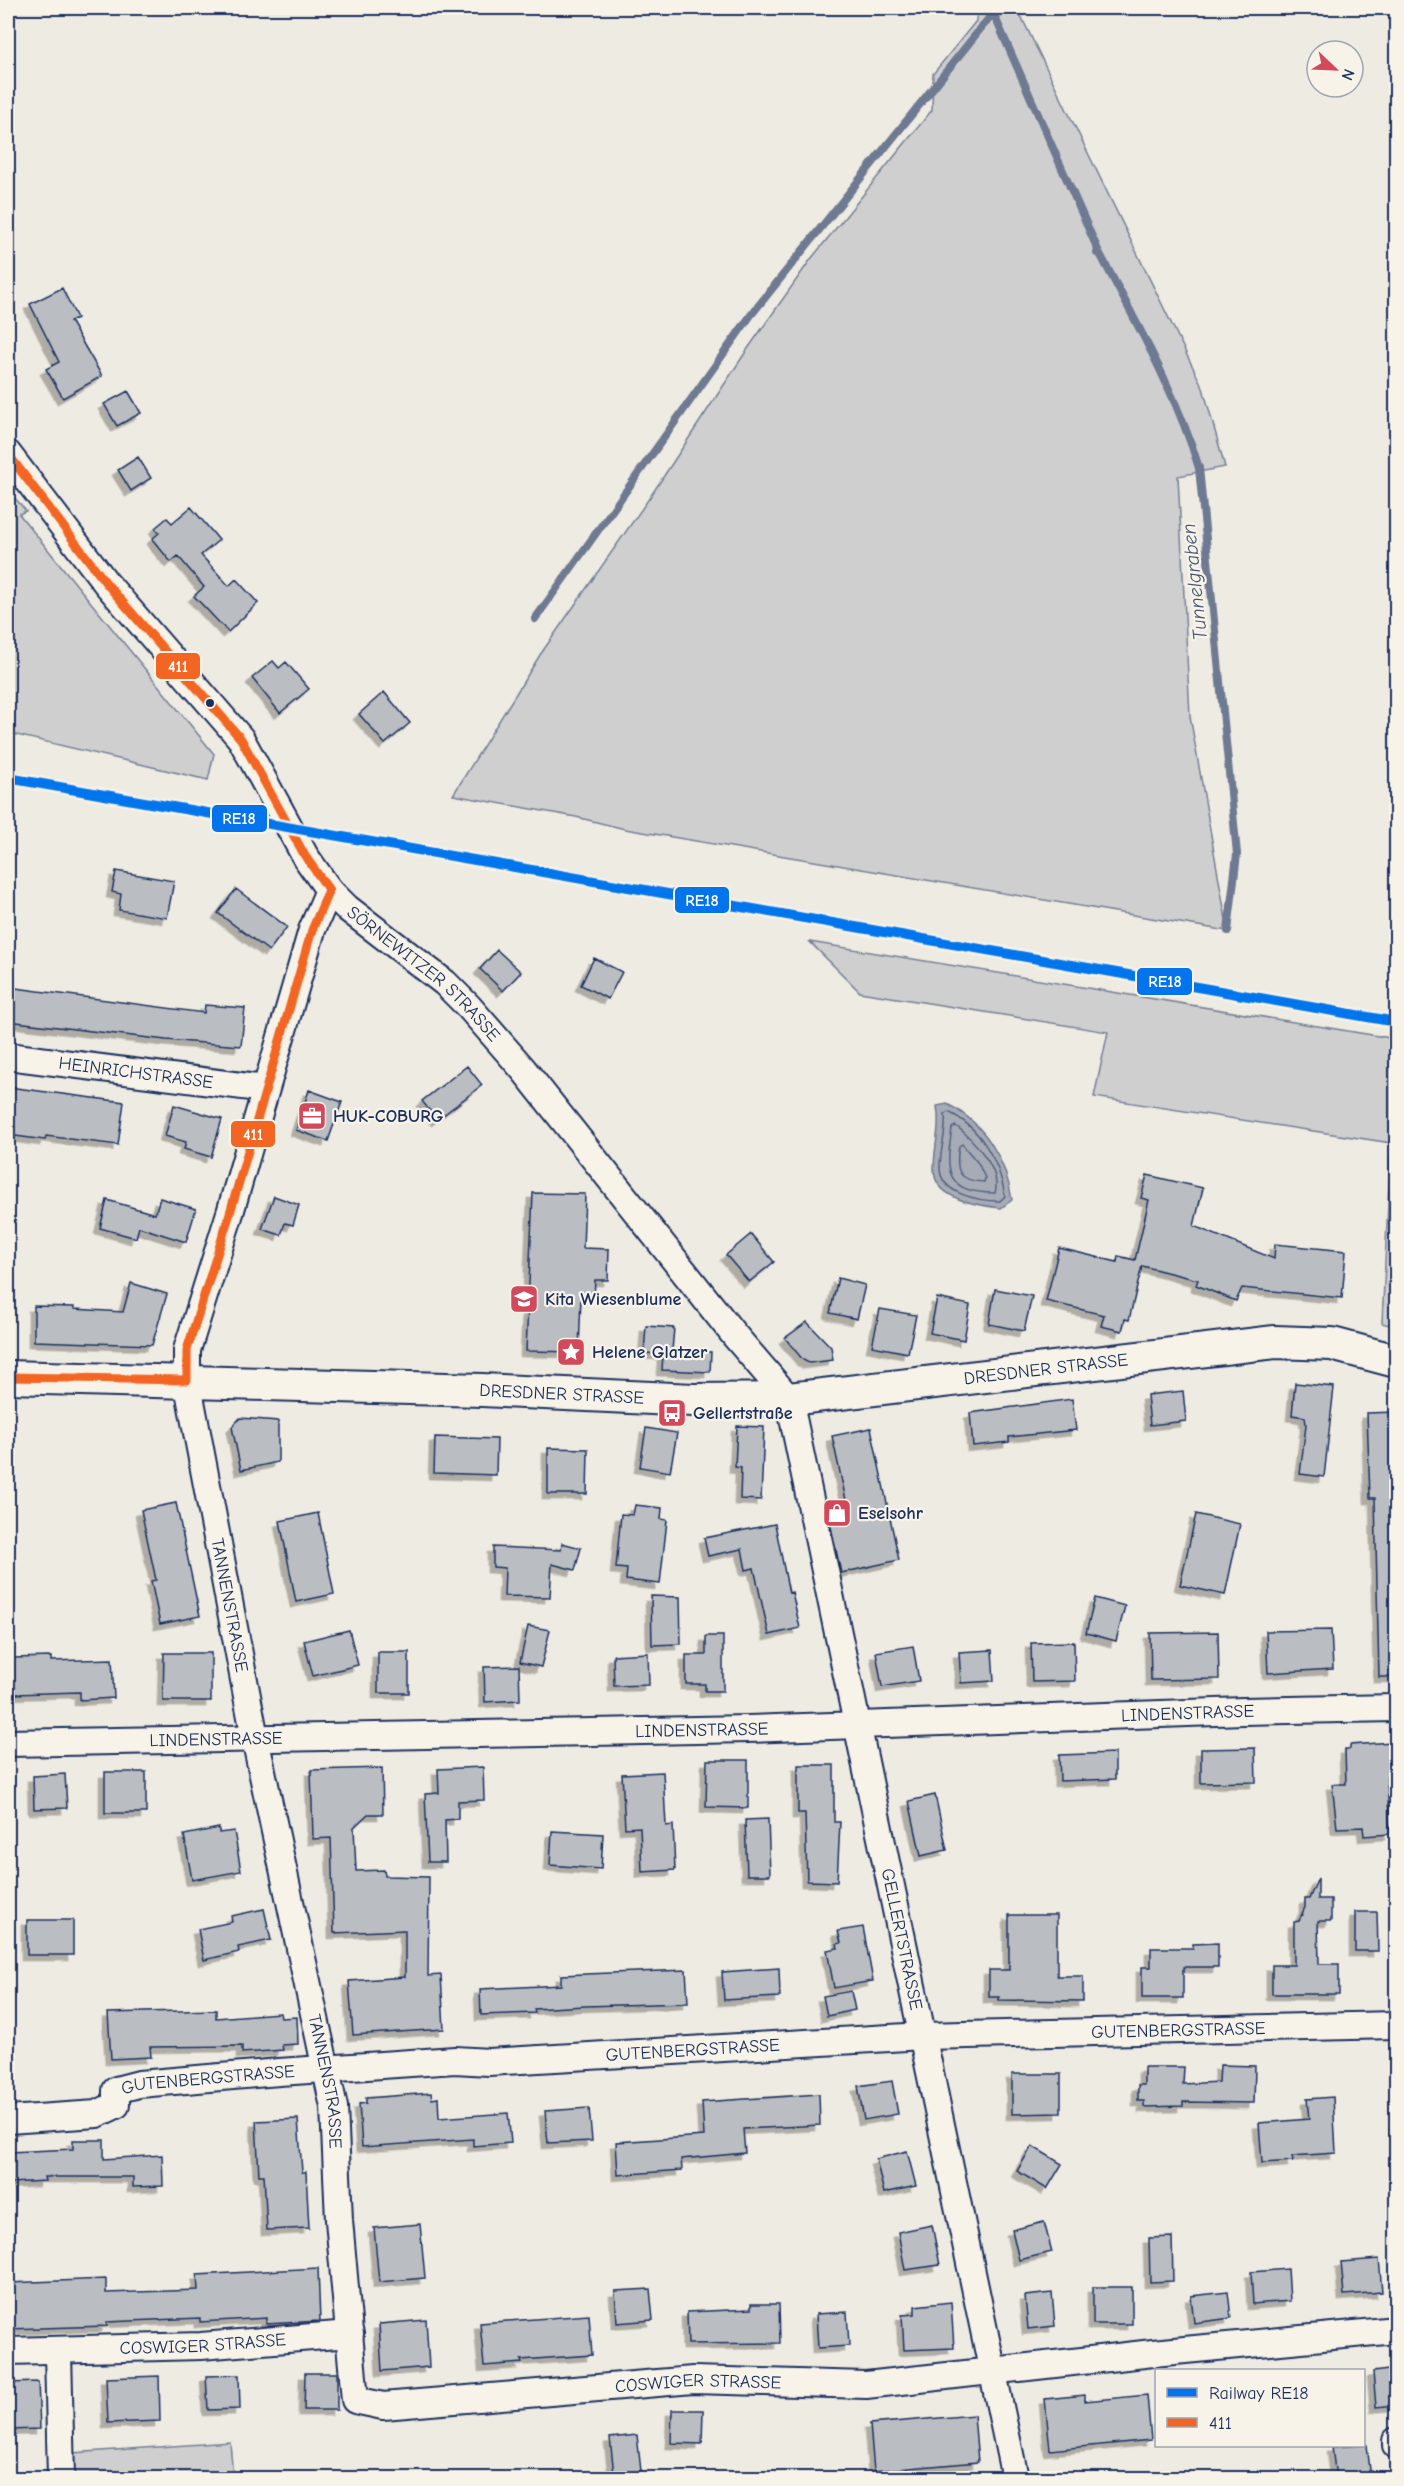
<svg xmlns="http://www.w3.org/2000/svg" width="1404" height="2486" viewBox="0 0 1404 2486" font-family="'Comic Neue',sans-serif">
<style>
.green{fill:#cfcfcf;stroke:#757f96;stroke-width:1.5}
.water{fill:#a6abb5;stroke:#6e7992;stroke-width:1.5}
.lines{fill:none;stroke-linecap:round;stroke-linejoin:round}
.shore{stroke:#536181;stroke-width:1.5}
.stream{stroke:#6e7992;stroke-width:8}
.building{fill:#babdc2;stroke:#1b2f5e;stroke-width:1.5;filter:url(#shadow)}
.minor-casing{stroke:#1b2f5e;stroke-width:30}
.major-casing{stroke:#1b2f5e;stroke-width:36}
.minor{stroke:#f7f3e8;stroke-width:26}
.major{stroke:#f7f3e8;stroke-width:32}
.bus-1-casing{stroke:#f7f3e8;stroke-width:14}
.bus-1{stroke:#f26522;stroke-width:9}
.rail-1-casing{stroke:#f7f3e8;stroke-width:15}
.rail-1{stroke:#0474ec;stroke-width:10}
.bus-dot{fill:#1b2f5e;stroke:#f7f3e8;stroke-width:2}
.labels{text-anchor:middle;stroke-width:4.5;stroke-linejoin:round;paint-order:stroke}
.street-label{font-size:18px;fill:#1b2f5e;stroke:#f7f3e8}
.poi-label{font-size:18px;font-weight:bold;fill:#1b2f5e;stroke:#f7f3e8;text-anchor:start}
.water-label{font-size:20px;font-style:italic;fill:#455478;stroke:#f7f3e8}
.line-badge{stroke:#f7f3e8;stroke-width:2}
.badge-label{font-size:16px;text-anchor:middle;font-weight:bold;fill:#fff}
</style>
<defs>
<filter id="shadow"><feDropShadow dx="-5.5" dy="5.5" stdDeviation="0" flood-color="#0004"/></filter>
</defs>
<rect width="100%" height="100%" fill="#eeebe2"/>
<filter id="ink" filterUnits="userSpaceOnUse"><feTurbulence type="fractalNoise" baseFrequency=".0167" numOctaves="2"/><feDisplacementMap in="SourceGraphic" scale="12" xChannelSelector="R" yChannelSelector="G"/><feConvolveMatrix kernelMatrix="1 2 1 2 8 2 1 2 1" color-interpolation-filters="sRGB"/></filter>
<g filter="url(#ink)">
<path class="green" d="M977 8H1017L1203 388 1225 467 1178 476 1190 716 1228 931 625 829 576 817 453 795 540 655 650 497 747 350 811 259 932 110 933 74 976 21Z
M8 490 26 511 19 514 214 754 208 780 8 733Z
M810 942 1396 1039V1327L1382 1323 1391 1143 1094 1097 1108 1032 860 992Z
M230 2442 233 2478H74L72 2453Z"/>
<path class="water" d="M947 1104C985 1123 1006 1160 1012 1200L1001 1208C978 1205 933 1200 934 1168 934 1146 941 1128 937 1106Z"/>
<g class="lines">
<path class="shore" d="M948 1112C980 1126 1000 1163 1005 1196L1000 1201C979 1201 939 1194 940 1167 940 1149 947 1132 945 1114Z
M956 1126C973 1139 1002 1170 995 1193 943 1193 946 1169 952 1128Z
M962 1144 978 1163 985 1178 984 1182C957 1181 955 1169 959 1146Z"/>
<path class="stream" d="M991 8 1098 250
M1097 253 1098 250C1135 321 1176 391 1199 468L1237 854 1228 931
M535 619 751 315 993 13"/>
</g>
<path class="building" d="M62 288 77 318 70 321 102 376 63 398 46 369 59 362 30 304Z
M128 391 141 413 117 426 104 404Z
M138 457 151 478 131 491 118 470Z
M191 507 219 540 201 555 229 586 236 579 258 603 228 632 194 596 204 587 178 556 171 562 152 539 159 533 155 528 167 518 172 523Z
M273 661 279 668 286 662 309 689 280 713 252 678Z
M384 692 410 723 385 744 359 714Z
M116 871 174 881 167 918 119 910 121 894 112 892Z
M236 889 287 927 269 951 218 913Z
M497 950 521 972 503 991 480 969Z
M594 958 622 972 608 999 581 985Z
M8 987 204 1013 205 1005 245 1008 241 1046 166 1040 8 1021Z
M467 1066 482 1085 437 1120 422 1101Z
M8 1087 124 1102 118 1145 46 1136 45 1140 8 1135Z
M309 1090 342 1102 328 1141 296 1130Z
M174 1105 222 1119 211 1157 184 1149 186 1142 165 1136Z
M1147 1175 1203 1188 1194 1226 1274 1259 1275 1244 1346 1251 1342 1298 1242 1288 1236 1301 1196 1285 1198 1280 1142 1266 1129 1320 1125 1319 1122 1331 1101 1326 1104 1315 1046 1301 1059 1248 1117 1262 1118 1256 1135 1260 1149 1200 1141 1198Z
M533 1193 585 1194 583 1248 609 1249 608 1280H595L594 1298 581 1297 579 1352 526 1351Z
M274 1196 299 1205 293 1225 285 1223 281 1235 262 1229Z
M160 1198 196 1209 186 1242 139 1227 136 1238 100 1228 107 1200 155 1214Z
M751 1234 774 1262 749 1282 726 1255Z
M838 1278 865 1285 857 1319 830 1313Z
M131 1283 167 1294 152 1345 34 1341V1306L74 1307V1309L123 1312Z
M995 1289 1032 1296 1024 1331 989 1324Z
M937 1298 970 1305 964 1340 930 1333Z
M880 1309 916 1315 908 1353 872 1346Z
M807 1322 831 1347 833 1360 809 1363 803 1360 785 1338Z
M646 1326 674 1328 672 1351 711 1352 710 1372 662 1370 663 1354 644 1353Z
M1295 1383 1334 1387 1324 1477 1300 1474 1306 1425 1305 1417 1292 1415Z
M1183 1391 1186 1421 1150 1425 1147 1395Z
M1072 1399 1076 1430 1009 1437V1442L973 1446 970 1413Z
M1396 1412V1677H1379L1375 1498H1370L1367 1413Z
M240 1418 278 1421V1462L241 1470 232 1427Z
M737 1426 764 1427 761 1500 740 1499 741 1468 735 1467Z
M646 1428 677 1433 670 1472 640 1467Z
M871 1428 899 1560 841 1573 828 1513 848 1509 832 1436Z
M435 1437 497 1439 496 1475 434 1473Z
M548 1448 588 1449 587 1494H548Z
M176 1503 200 1616 160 1624 151 1581 156 1580 141 1510Z
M635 1505 662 1508 661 1519 667 1520 660 1584 626 1580 627 1569 616 1568 621 1514 633 1515Z
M318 1513 334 1594 296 1602 280 1521Z
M1196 1514 1240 1524 1225 1595 1180 1585Z
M775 1524 789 1593 792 1592 800 1628 769 1635 754 1568 746 1570 742 1549 708 1556 704 1538Z
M562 1543 581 1548 575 1570 552 1564 550 1597 504 1596 505 1568 493 1567V1547L561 1550Z
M651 1596 680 1597 681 1644 652 1645Z
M1095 1598 1125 1606 1116 1641 1086 1633Z
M528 1626 550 1630 541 1667 520 1662Z
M349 1630 358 1665 313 1676 304 1641Z
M1331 1630 1333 1669 1268 1673 1266 1631Z
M1218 1632 1219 1679 1151 1680 1150 1633Z
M706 1636H723V1691H705V1684H686V1655H706Z
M1074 1642 1075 1681 1032 1682 1031 1643Z
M913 1646 919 1681 882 1687 876 1652Z
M992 1650 994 1681 961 1683 959 1652Z
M378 1652H409V1693H378Z
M164 1653H211V1701H163Z
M648 1653 649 1685 614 1686 613 1655Z
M51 1657V1661L112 1659 114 1698 80 1700V1692L14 1694 13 1658Z
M519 1666 520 1700 485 1702 484 1667Z
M1392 1742 1394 1777H1387L1390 1834 1364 1836 1363 1827 1337 1828 1332 1784H1346L1345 1749H1350V1745Z
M1255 1748 1256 1782 1201 1783V1749Z
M1115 1753V1779L1060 1781 1059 1755Z
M707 1760H748V1808L706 1807Z
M798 1765H834V1822H840L837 1882 807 1881 805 1813H798Z
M483 1767 484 1800 458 1801V1819L445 1820 446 1862H428L425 1794 439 1793 438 1769Z
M382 1768 383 1814H368L354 1827 356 1871 384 1870 385 1876 429 1877 428 1976 441 1975 444 2029 353 2035 349 1981 405 1977V1930L334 1933 331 1838 313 1839 311 1770Z
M105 1772H146V1813H105Z
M663 1772 666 1826 673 1825 675 1870 642 1872 640 1827 625 1828 622 1774Z
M65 1774 67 1808 34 1809 33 1776Z
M935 1795 947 1850 921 1856 909 1801Z
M768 1819 770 1875H747L745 1820Z
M219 1828V1833L234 1831 241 1871 192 1880 184 1835Z
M552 1831 603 1834 601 1869 550 1865Z
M1318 1878V1899H1331V1921H1318L1319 1964H1339V1994H1272V1965H1294V1922L1299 1921 1305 1907V1899H1309Z
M264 1909 271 1940 238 1947 239 1952 204 1960 198 1929 232 1922 231 1916Z
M1355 1912H1377L1378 1951H1355Z
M1009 1915H1057V1976H1083V2001L999 2000V1997H989V1970H1009Z
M27 1920H73V1955H27Z
M863 1927 873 1981 834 1988 827 1950 838 1948 837 1944 841 1943 838 1931Z
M1218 1943V1967H1183V1998H1142V1967H1151V1948H1193V1944Z
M779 1968 780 1997 724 2000 722 1972Z
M686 1970 688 2003 585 2006 534 2009 535 2013 481 2015 480 1989 561 1985V1975Z
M851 1991 855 2010 827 2016 823 1996Z
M216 2010V2018L280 2013 281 2018 297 2017 298 2044 282 2045 283 2050 242 2053V2046L150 2047 151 2057 111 2059 108 2013Z
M1220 2065 1255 2066 1254 2103 1183 2102V2106L1144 2107V2101H1138V2085H1144V2067H1184L1183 2084 1219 2082Z
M1012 2074H1061V2113L1012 2114Z
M892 2081 898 2114 864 2120 858 2086Z
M431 2093 432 2099 438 2098 439 2118 508 2113 511 2143 473 2146V2139L362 2147 359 2104 366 2103V2098Z
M819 2094 820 2125 743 2129 745 2153 681 2159 682 2170 618 2175 616 2142 704 2136 702 2102Z
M1333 2097 1336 2153 1292 2156 1293 2161 1262 2163 1259 2123 1309 2119 1307 2099Z
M589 2108 592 2141 548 2143 545 2111Z
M298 2119 302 2172H306L309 2228 267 2230 264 2175H259L256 2121Z
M73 2140H104V2159L162 2155 163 2186 133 2187V2177H44L45 2181 11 2183 9 2152 73 2149Z
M1032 2146 1062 2164 1047 2189 1017 2171Z
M907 2151 916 2186 884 2193 876 2159Z
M1044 2222 1052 2252 1019 2260 1012 2230Z
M420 2224 425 2278 379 2282 374 2228Z
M932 2225 940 2265 905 2270 898 2232Z
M1172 2237 1173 2281 1150 2282 1149 2238Z
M1379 2259 1382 2292 1344 2295 1341 2262Z
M318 2268 320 2321 266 2324V2318L200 2322V2318L107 2322V2326L8 2329V2283L106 2279V2293L198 2290 197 2275Z
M1288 2269 1290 2301 1253 2304 1251 2272Z
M1093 2287H1132V2324H1093Z
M650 2289 653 2320 617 2323 615 2291Z
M1228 2292 1231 2318 1194 2323 1191 2296Z
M1052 2293 1055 2326 1028 2329 1025 2296Z
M951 2302 954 2348 904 2350 902 2315 915 2314V2306Z
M751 2304H779L780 2343 688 2344 687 2312 751 2309Z
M847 2312 849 2346 818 2348 816 2314Z
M589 2315 592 2355 521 2360 522 2363 484 2366 480 2323Z
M426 2320 429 2367 382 2371 379 2324Z
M1396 2369V2405L1376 2407 1373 2372Z
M305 2373H337V2410H304Z
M239 2375 240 2409 208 2410 206 2376Z
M159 2376 160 2421 108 2423 106 2378Z
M38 2382 40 2429 8 2430V2383Z
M1085 2395V2401L1147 2395 1151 2440 1050 2450 1045 2399Z
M672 2410H703L702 2444 671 2443Z
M974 2415 978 2462 874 2471 870 2424Z
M637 2435 641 2471 614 2474 610 2438Z
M1367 2445 1371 2478H1336L1332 2447Z"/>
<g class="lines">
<g class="minor-casing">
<g id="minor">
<path id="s1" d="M8 454 106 583 241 739 305 856 329 890 347 908 445 983 469 1007 523 1069 735 1336 789 1399 1015 2478"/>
<path id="s2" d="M329 890 312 930 230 1213 187 1350V1380L255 1738 334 2107 339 2220 355 2400 383 2406 693 2380 866 2385 1153 2353 1396 2330"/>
<path id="s3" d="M8 1056 265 1089"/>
<path id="s4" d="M8 1743 748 1729 1243 1711 1396 1708"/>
<path id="s5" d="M8 2120 97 2114 116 2105V2090L139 2084 279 2072 455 2060 489 2062 923 2036 1396 2025"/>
<path id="s6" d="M8 2351 201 2346 350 2334"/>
<path d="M58 2352 61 2478"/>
<path d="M1396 2441V2445"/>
</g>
</g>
<g class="major-casing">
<g id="major">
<path id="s7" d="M8 1377 482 1390 694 1400 789 1399 1275 1342 1332 1344 1396 1361"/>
</g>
</g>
<use href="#minor" class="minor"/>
<use href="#major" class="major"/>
<g class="bus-1-casing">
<path id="bus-1" d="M8 454 106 583 241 739 305 856 329 890
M8 1377 187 1380
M187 1380V1350L230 1213 312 930 329 890"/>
</g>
<use href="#bus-1" class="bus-1"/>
<g class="rail-1-casing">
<path id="rail-1" d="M8 778 1396 1022"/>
</g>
<use href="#rail-1" class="rail-1"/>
</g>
</g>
<defs>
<g id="office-square" transform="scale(1.5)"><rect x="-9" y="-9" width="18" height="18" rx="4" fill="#d1495b" stroke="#f7f3e8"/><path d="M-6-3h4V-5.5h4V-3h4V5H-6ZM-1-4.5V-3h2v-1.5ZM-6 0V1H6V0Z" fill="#fff"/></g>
<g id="school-square" transform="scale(1.5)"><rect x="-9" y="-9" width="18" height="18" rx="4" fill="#d1495b" stroke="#f7f3e8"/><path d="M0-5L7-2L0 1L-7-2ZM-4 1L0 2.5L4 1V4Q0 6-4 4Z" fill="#fff"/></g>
<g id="sight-square" transform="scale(1.5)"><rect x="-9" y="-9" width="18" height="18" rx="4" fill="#d1495b" stroke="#f7f3e8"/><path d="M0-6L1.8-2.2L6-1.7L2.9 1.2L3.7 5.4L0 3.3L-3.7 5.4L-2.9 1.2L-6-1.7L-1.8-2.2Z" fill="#fff"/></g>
<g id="bus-square" transform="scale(1.5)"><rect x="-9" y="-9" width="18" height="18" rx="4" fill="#d1495b" stroke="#f7f3e8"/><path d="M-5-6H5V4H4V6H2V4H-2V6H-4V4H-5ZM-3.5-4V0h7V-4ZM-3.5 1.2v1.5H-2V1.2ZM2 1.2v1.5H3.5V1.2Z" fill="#fff"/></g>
<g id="shop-square" transform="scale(1.5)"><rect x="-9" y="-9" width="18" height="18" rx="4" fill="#d1495b" stroke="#f7f3e8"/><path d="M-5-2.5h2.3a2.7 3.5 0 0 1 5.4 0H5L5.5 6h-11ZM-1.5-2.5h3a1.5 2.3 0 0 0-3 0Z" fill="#fff"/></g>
</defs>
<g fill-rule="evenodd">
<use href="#office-square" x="312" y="1116"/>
<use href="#school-square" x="524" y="1299"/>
<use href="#sight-square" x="571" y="1352"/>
<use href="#bus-square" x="672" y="1413"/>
<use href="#shop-square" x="837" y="1513"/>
</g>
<circle class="bus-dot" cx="210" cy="703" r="5"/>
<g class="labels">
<g class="street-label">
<text dy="6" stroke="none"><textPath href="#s1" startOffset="670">SÖRNEWITZER STRASSE</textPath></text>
<text dy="6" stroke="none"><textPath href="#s3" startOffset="129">HEINRICHSTRASSE</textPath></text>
<text dy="6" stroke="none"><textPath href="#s7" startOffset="1040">DRESDNER STRASSE</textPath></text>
<text dy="6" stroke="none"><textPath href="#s7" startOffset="554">DRESDNER STRASSE</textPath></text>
<text dy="6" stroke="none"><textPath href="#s2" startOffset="741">TANNENSTRASSE</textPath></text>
<text dy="6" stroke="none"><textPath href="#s4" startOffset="1180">LINDENSTRASSE</textPath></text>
<text dy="6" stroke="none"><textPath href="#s4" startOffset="694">LINDENSTRASSE</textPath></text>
<text dy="6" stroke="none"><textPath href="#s4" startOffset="208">LINDENSTRASSE</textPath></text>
<text dy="6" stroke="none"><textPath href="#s1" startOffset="1784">GELLERTSTRASSE</textPath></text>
<text dy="6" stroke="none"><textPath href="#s5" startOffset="1190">GUTENBERGSTRASSE</textPath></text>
<text dy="6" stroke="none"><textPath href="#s5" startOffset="704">GUTENBERGSTRASSE</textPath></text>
<text dy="6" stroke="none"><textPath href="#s2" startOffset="1227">TANNENSTRASSE</textPath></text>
<text dy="6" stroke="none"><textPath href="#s5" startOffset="218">GUTENBERGSTRASSE</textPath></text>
<text dy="6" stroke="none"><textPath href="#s6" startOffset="195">COSWIGER STRASSE</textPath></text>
<text dy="6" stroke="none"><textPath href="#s2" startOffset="1892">COSWIGER STRASSE</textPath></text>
</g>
<g class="poi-label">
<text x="333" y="1122">HUK-COBURG</text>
<text x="545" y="1305">Kita Wiesenblume</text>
<text x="592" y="1358">Helene Glatzer</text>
<text x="693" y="1419">Gellertstraße</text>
<text x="858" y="1519">Eselsohr</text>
</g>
<g class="water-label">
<text transform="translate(1194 582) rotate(-96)" y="7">Tunnelgraben</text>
</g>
</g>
<g class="line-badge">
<rect x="155" y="652" width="46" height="28" rx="6" fill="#f26522"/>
<rect x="211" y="804" width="57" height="29" rx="6" fill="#0474ec"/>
<rect x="674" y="886" width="56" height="28" rx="6" fill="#0474ec"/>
<rect x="1136" y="967" width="57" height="29" rx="6" fill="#0474ec"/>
<rect x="230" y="1120" width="46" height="28" rx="6" fill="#f26522"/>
</g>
<g class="badge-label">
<text x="178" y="672">411</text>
<text x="239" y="824">RE18</text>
<text x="702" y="906">RE18</text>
<text x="1165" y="987">RE18</text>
<text x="253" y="1140">411</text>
</g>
<rect width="1404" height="2486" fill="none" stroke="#f7f3e8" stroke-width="30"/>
<rect x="15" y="15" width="1374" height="2456" fill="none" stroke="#1b2f5e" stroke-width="2" filter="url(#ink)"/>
<rect x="1155" y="2369" width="210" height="78" fill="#f7f3e8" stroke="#9fa5b1" stroke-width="1.5"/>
<rect x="1167" y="2388" width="30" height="9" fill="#0474ec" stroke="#9fa5b1" stroke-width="1.5"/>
<text x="1209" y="2399" font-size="18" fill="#1b2f5e">Railway RE18</text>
<rect x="1167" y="2418" width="30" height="9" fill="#f26522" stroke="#9fa5b1" stroke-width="1.5"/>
<text x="1209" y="2429" font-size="18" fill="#1b2f5e">411</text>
<g transform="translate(1335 69) rotate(113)"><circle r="28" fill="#f7f3e8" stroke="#9fa5b1" stroke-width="1.5"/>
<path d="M0-4.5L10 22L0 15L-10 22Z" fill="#d1495b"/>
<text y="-9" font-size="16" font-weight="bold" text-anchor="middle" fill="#1b2f5e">N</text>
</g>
</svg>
